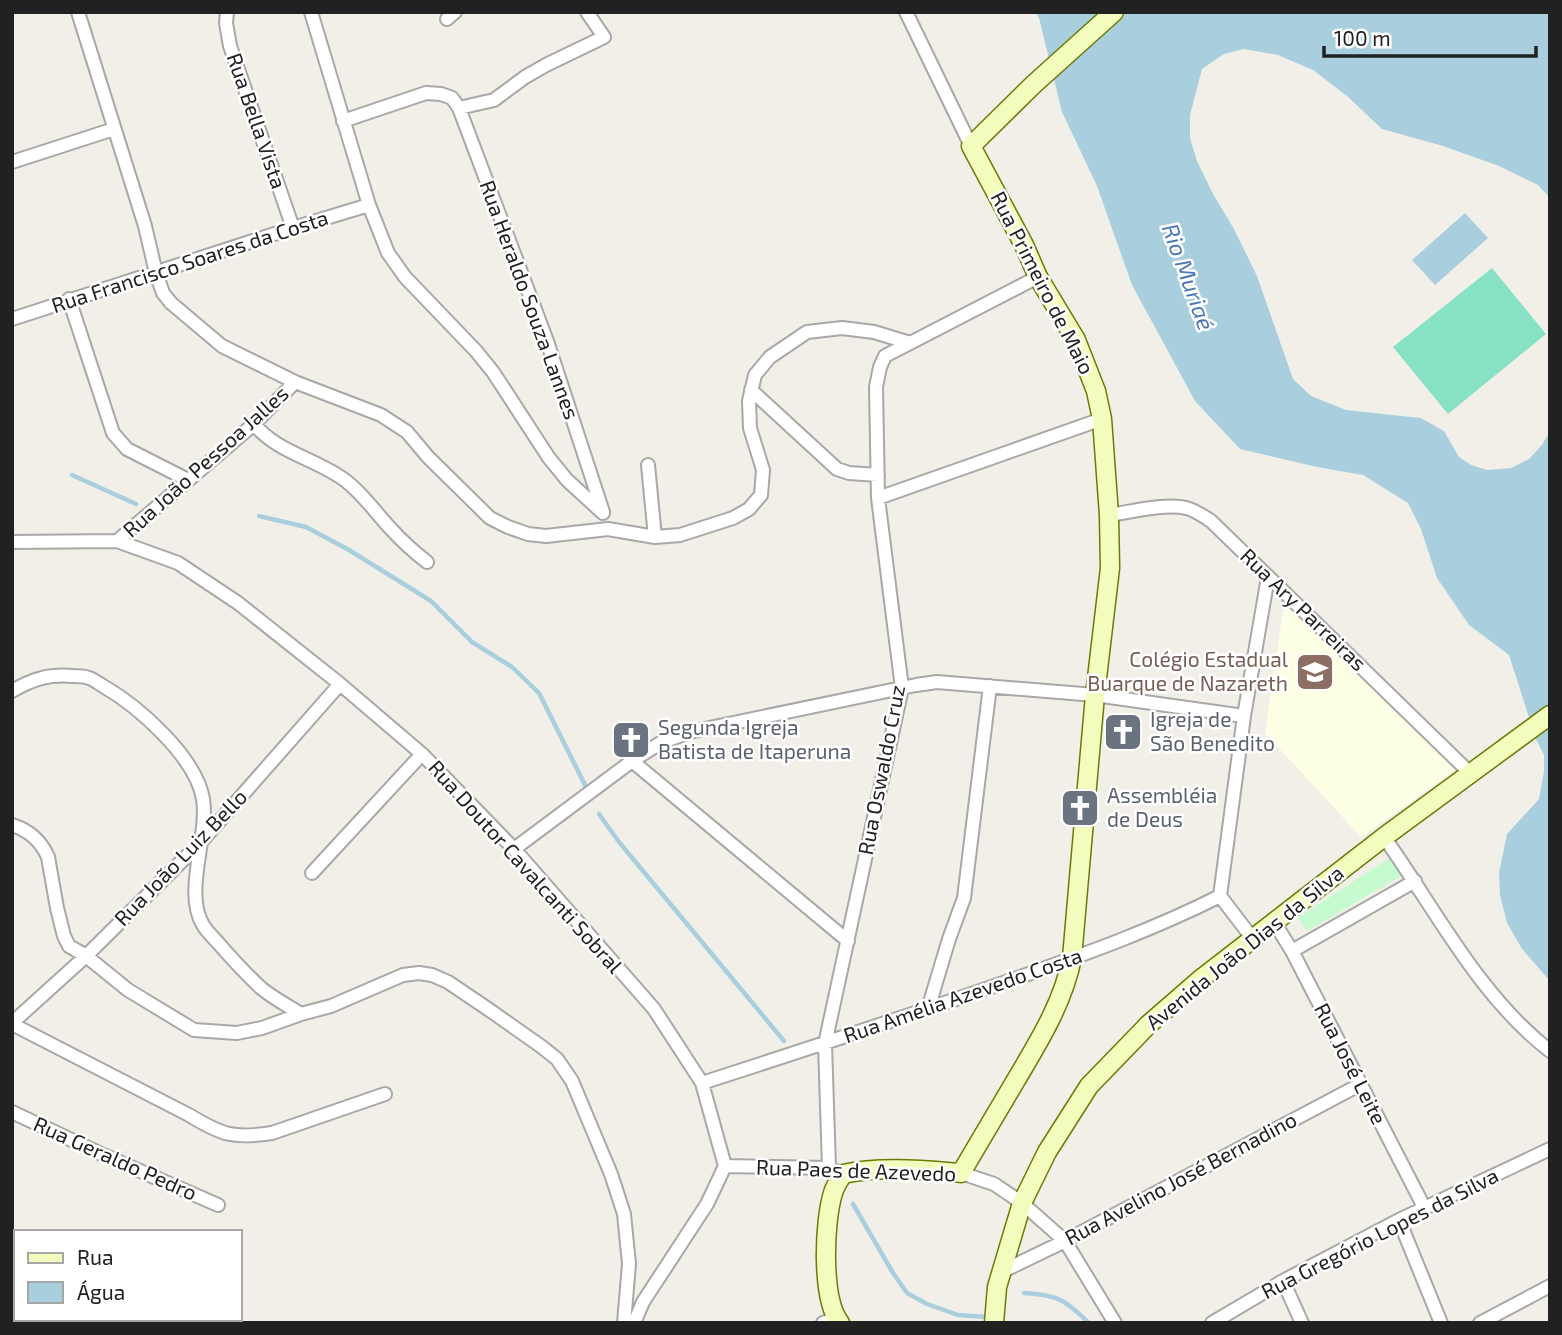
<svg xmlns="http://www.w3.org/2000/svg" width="1562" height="1335" viewBox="0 0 1562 1335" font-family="'Exo 2',sans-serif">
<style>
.education{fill:#fdffe4}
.park{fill:#c6fbcf}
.pitch{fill:#86e1c5}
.water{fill:#a9cfdf}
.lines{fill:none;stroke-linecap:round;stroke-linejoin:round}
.stream{stroke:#a9cfdf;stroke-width:4.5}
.minor-casing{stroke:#a8a8a8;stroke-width:16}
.secondary-casing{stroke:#677d04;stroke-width:21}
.minor{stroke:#fff;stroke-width:12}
.secondary{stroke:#f3fbbd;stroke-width:18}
.labels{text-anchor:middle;stroke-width:5;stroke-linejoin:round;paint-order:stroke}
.street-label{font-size:21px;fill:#212121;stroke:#fff}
.education-label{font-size:21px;fill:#785e54;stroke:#fff;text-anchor:end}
.worship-label{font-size:21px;fill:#5b616d;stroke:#fff;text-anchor:start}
.water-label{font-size:23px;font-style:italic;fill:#4b78b4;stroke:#fff}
</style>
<rect width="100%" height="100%" fill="#f2efe8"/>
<path class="education" d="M1290 607 1457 769 1361 837 1265 733 1283 611Z"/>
<path class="park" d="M1389 858 1401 876 1307 931 1298 918Z"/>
<path class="pitch" d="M1492 268 1546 334 1448 414 1393 347Z"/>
<path class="water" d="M1035 12H1550V198L1538 185 1499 166 1443 146 1382 129 1347 96 1313 70 1278 55 1244 49 1224 54 1202 69 1190 115V138L1197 161 1213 194 1234 229 1257 276 1293 379 1311 396 1346 410 1421 418 1444 431 1459 457 1471 465 1487 470 1511 468 1529 459 1542 445 1550 431V981L1522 949 1507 923 1500 895 1499 873 1507 834 1539 799 1544 771V755L1536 739 1509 655 1469 625 1437 578 1421 529 1408 503 1363 475 1317 467 1240 449 1195 401 1132 285 1097 186 1062 112 1039 18Z
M1465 213 1488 238 1435 285 1412 260Z"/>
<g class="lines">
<path class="stream" d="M72 475 136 504
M259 516 306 527 349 550 431 601 472 642 512 667 539 693 586 787
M599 814 619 842 784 1041
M853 1204 893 1273 907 1293 927 1304 958 1315 987 1317
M1024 1293C1058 1295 1064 1299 1089 1323"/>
<g class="minor-casing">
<path id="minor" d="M78 12 145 226 156 273 163 293 171 303 222 346 295 382 381 415 407 432 428 457 490 518 508 527 528 534 546 536 608 529 655 537 680 535 733 518 749 509 761 495 763 470 750 428 749 401 755 375 770 357 807 332 842 328 874 332 910 343
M227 12 226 23 230 46 293 228
M311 12 369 205 388 253 405 277 476 351 493 372 549 458 567 480 603 513
M906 12 971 146
M447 19 455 12
M459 108 494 100 525 77 546 65 604 37 587 12
M343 121 426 93 441 94 452 98 459 108 547 341 603 512
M12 162 114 129
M69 299 113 433 127 449 188 480
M12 319 293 228 369 205
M751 390 837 469 849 473 878 475
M254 424C277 453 318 459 346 481 363 494 376 513 391 529 402 541 414 552 427 562
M648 465 655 537
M878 498 1102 419
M1109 515C1130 512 1167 503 1186 508 1195 510 1203 516 1211 521L1470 773
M117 541 254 424 295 382
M12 542 117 541 178 563 238 603 340 684 422 754 514 849 654 1009 702 1083 725 1166 707 1204 643 1302 634 1323
M12 691C33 679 48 674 73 676 78 676 84 676 89 678 93 679 98 683 103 686 138 706 196 757 203 799 209 836 183 892 203 925 207 932 215 939 220 945 233 960 247 975 261 988 273 998 288 1006 301 1014L331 1006 403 975 419 973 432 975 448 982 488 1009 542 1047 557 1059 572 1081 611 1174 624 1214 629 1264 624 1323
M632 761 848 941
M12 825C28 830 41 841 48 857L57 908 64 936 69 946 86 956 128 990 194 1030 237 1033 262 1028 301 1014
M1384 837C1436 910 1478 995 1550 1051
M514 849 632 761 662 742 690 732 916 685 937 682 1095 695 1244 716
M312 873 422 754
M1274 922 1292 951 1424 1207
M1253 939 1220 896 1244 716 1268 577
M1292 951 1415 881
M928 1009 949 939 964 898 990 686
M12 1023 86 956 201 842 340 684
M12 1024 189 1115C222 1135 233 1139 272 1133L385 1094
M702 1083C804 1050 905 1017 1006 982 1079 956 1151 931 1220 896
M12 1112 99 1153 218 1205
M725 1166 829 1168 836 1171
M829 1168 825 1044 902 688 878 498 876 387 880 367 885 356 1038 277
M961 1173 994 1184 1022 1203 1065 1241 1115 1323
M1399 1220 1441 1323
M1001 1272 1065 1241 1361 1084
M1283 1281 1302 1323
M823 1323 837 1318
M1212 1323 1283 1281 1399 1220 1550 1149
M1480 1323 1550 1286"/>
</g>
<g class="secondary-casing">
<path id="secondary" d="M840 1323C821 1299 824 1222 833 1193 835 1186 839 1180 843 1174 881 1166 922 1170 961 1173 979 1142 998 1111 1016 1080 1039 1041 1063 1003 1072 958L1095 695 1110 568 1109 515 1102 419 1096 391 1076 340 1038 277 1024 245 971 146 1034 84 1114 12
M994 1323 997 1287 1022 1203 1047 1152 1089 1086 1149 1024 1202 978 1384 837 1550 715"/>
</g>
<use href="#minor" class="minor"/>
<use href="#secondary" class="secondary"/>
</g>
<defs>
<g id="school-square" transform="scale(2.0125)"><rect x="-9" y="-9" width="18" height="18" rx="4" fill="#8d6e63" stroke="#fff"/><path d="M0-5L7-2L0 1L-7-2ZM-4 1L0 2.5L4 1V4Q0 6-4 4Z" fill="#fff"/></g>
<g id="church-square" transform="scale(2.0125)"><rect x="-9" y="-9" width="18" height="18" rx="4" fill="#6b7280" stroke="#fff"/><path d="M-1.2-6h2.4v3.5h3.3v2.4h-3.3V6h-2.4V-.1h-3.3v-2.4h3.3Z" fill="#fff"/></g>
</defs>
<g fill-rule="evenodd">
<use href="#school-square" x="1315" y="672"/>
<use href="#church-square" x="1123" y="732"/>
<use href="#church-square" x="631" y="740"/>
<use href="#church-square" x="1080" y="808"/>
</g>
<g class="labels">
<g class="street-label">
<text transform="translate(256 121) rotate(71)" y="7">Rua Bella Vista</text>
<text transform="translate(190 262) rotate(-18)" y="7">Rua Francisco Soares da Costa</text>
<text transform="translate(1042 283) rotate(63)" y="7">Rua Primeiro de Maio</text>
<text transform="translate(529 300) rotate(70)" y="7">Rua Heraldo Souza Lannes</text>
<text transform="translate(206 462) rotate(-42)" y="7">Rua João Pessoa Jalles</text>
<text transform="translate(1303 610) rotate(44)" y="7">Rua Ary Parreiras</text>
<text transform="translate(882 770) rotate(-79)" y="7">Rua Oswaldo Cruz</text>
<text transform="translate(181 858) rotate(-46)" y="7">Rua João Luiz Bello</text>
<text transform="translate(525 867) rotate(48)" y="7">Rua Doutor Cavalcanti Sobral</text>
<text transform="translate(1245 948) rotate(-39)" y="7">Avenida João Dias da Silva</text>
<text transform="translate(963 996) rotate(-19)" y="7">Rua Amélia Azevedo Costa</text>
<text transform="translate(1350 1064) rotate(63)" y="7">Rua José Leite</text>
<text transform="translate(115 1159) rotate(24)" y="7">Rua Geraldo Pedro</text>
<text transform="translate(856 1171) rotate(2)" y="7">Rua Paes de Azevedo</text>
<text transform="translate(1181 1179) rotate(-28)" y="7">Rua Avelino José Bernadino</text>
<text transform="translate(1380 1234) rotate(-27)" y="7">Rua Gregório Lopes da Silva</text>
</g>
<g class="education-label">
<text x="1288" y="667">Colégio Estadual<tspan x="1288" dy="24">Buarque de Nazareth</tspan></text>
</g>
<g class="worship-label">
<text x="1150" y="727">Igreja de<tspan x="1150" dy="24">São Benedito</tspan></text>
<text x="658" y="735">Segunda Igreja<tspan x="658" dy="24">Batista de Itaperuna</tspan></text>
<text x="1107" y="803">Assembléia<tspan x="1107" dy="24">de Deus</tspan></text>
</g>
<g class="water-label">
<text transform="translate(1188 277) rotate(70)" y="8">Rio Muriaé</text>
</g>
</g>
<rect width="1562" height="1335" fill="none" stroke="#212121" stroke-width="28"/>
<rect x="14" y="1230" width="228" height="91" fill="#ffffff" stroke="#a6a6a6" stroke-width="2"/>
<rect x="28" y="1253" width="35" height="10" fill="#f3fbbd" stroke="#a6a6a6" stroke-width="2"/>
<text x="77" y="1265" font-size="21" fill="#212121">Rua</text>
<rect x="28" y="1282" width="35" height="21" fill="#a9cfdf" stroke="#a6a6a6" stroke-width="2"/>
<text x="77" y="1300" font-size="21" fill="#212121">Água</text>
<path d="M1324 46v10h212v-10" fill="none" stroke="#212121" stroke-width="3.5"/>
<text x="1334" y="46" font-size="21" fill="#212121" stroke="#ffffff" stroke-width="5" paint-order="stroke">100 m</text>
</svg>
